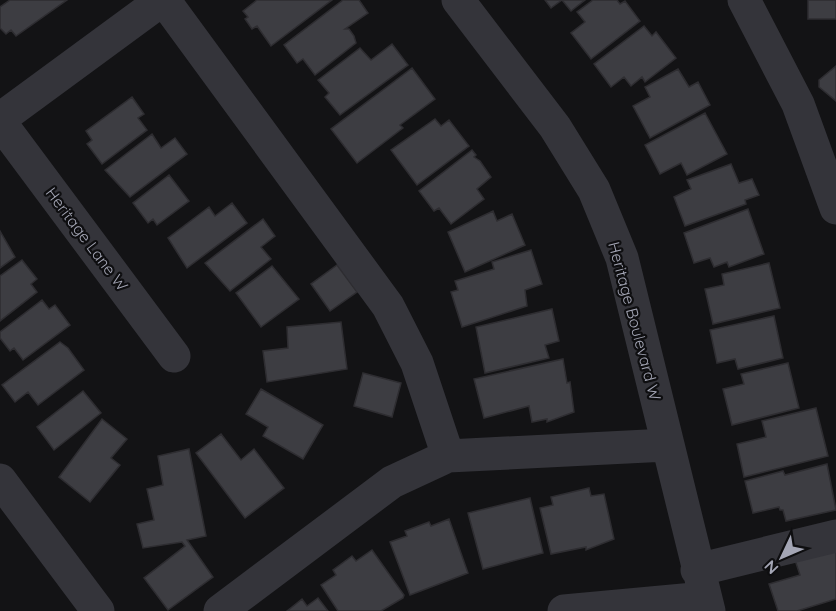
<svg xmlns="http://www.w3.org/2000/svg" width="836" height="611" viewBox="0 0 836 611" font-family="Quicksand,sans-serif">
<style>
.building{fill:#3d3d42;stroke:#2e2d31;stroke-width:1.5}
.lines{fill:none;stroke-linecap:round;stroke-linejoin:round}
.minor{stroke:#34343a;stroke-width:33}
.labels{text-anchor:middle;stroke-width:4.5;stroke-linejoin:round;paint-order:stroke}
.street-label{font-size:16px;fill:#a4a6b5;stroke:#0e0e10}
</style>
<rect width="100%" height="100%" fill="#131315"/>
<path class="building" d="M10 0H67L16 36 11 30 6 34 0 28V7Z
M257 0H332L271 46 257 26 252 29 245 19 248 17 243 11Z
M343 0H359L368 13 345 29H349L354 36 356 43 315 75 303 59 297 63 284 45Z
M545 0H585L571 11 562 0 551 8Z
M593 0H617L620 4 625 1 640 21 591 59 571 33 585 22 577 12Z
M808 0H836V19H808Z
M644 26 652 36 656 32 676 58 645 82 642 77 631 86 624 77 611 87 594 64Z
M392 44 408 65 340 115 325 97 329 93 318 80 360 48 371 60Z
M836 66V101L819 87V80Z
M412 68 435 99 400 125 403 128 357 163 331 129Z
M678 69 689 87 698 82 710 105 650 138 633 106 650 97 645 87Z
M132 97 144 114 138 118 147 130 102 164 87 144 92 140 86 131Z
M705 113 727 154 687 175 681 163 660 174 645 145Z
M435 119 441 126 449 120 469 146 417 185 391 150Z
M152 134 161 148 175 138 187 154 130 197 105 170Z
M472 150 476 155 474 157 480 161 491 177 477 189 484 199 451 224 439 208 434 211 419 191Z
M731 164 739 183 752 179 759 195 745 200 746 204 685 226 674 197 691 189 687 180Z
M169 175 189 201 157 225 153 219 148 223 133 203Z
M232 203 247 223 187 268 168 238 209 207 215 216Z
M748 209 764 254 729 267 727 262 714 267 710 258 694 263 684 233Z
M493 211 497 221 512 214 525 245 465 272 448 232Z
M263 219 275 236 261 247 271 259 230 291 205 263Z
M0 231 15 257 0 268Z
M531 250 542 284 525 290 527 306 462 327 451 292 458 290 455 281 494 269 492 262Z
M22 260 37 279 31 284 37 292 0 321V276Z
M769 263 780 308 713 324 705 289 724 285 722 274Z
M337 265 357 292 330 311 311 284Z
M272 266 299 299 261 327 236 293Z
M42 300 49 309 55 305 70 325 23 360 14 348 10 351 0 338V332Z
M552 309 559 341 545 345 549 358 485 373 476 327Z
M774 316 783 358 738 369 735 359 717 363 710 330Z
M341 322 347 369 267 382 263 351 288 348 287 327Z
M60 342 68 348 84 370 38 405 28 392 15 402 2 385Z
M563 359 567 383 570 382 574 412 547 422V419L532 422 529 406 484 418 474 379Z
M788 363 799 408 732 425 723 389 744 384 741 374Z
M363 373 401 383 392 417 354 406Z
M261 389 323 425 303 459 263 436 268 427 246 414Z
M83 391 101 413 54 450 37 427Z
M816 408 828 456 744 477 737 444 766 437 762 421Z
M102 419 127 439 111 458 120 465 90 502 59 477Z
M221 434 241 460 254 449 284 488 245 518 196 453Z
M189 449 206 536 187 540 213 577 168 610 144 578 185 546 182 542 143 548 137 524 154 520 147 489 163 485 158 456Z
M827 464 836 510 786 521 783 510H780L779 507 753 513 745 481 783 471 785 475Z
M589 488 591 496 604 494 614 539 586 550V547L551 554 540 508 553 505 551 497Z
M530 498 543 553 483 569 468 513Z
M449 519 468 573 410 595 390 542 407 536 405 531 429 522 431 526Z
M836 547V599L797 611H778L769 584 800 575 795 560Z
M372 550 404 595 403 598 381 611H338L321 585 336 575 333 570 352 556 356 561Z
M318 598 328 611H287L302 599 307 606Z"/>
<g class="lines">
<path class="minor" d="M164 0 388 306 417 363 448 456
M458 0 555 127 594 190 622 258 709 611
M744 0 798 104 836 208
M0 119 162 0
M0 122 174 356
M0 480 98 611
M697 570 836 536
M220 611 392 482 448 456 667 445
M564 611 705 598"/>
</g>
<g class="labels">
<g class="street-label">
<text transform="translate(87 239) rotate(53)" y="6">Heritage Lane W</text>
<text transform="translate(635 321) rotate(75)" y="6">Heritage Boulevard W</text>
</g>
</g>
<g transform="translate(782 557) rotate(226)" stroke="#0e0e10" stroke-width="4.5" paint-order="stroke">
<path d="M0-4.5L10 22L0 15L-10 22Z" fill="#a4a6b5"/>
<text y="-9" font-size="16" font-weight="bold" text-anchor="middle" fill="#a4a6b5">N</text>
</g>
</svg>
